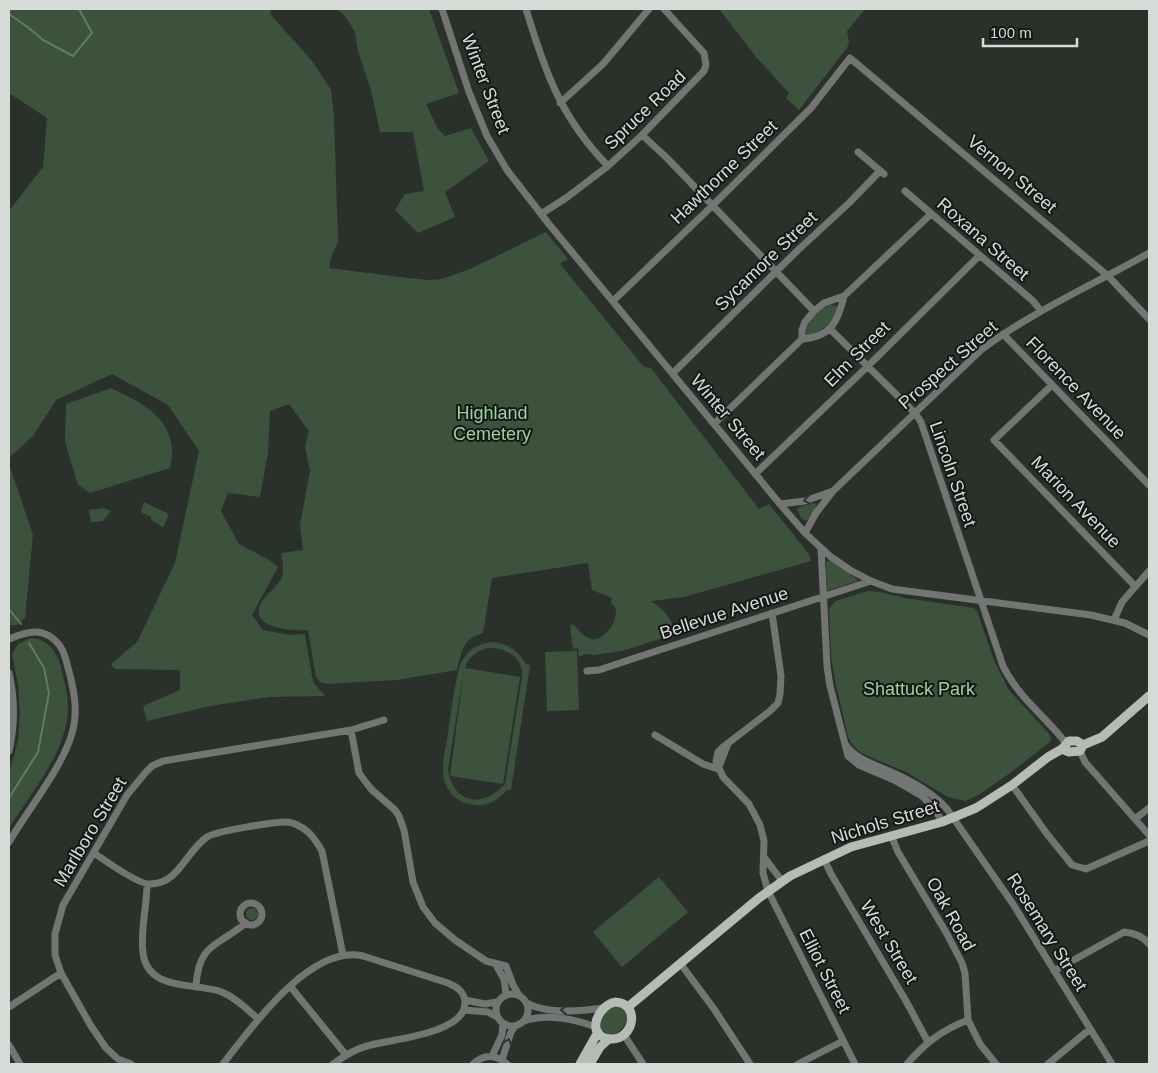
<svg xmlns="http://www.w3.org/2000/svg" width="1158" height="1073" viewBox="0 0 1158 1073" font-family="Helvetica,sans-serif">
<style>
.green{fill:#3c523d;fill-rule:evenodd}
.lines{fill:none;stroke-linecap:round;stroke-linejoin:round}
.stream{stroke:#5b7f5d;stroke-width:2}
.minor{stroke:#727572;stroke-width:7}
.major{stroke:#b5bbb5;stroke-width:9}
.oneway{stroke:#313431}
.labels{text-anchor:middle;stroke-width:4;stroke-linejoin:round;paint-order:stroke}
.street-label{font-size:18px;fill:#d7dbd7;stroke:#151815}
.park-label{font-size:18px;fill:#9ad49d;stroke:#151815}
</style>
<rect width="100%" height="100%" fill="#2a312b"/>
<path class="green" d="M9 9H270L271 15 313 62 331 90 334 116 338 242 332 254 329 268 408 278 428 280 442 279 470 269 546 232 568 259 560 264 644 367 651 368 759 509 769 504 809 554 811 561 684 597 651 601 664 611 671 621 675 634 622 651 594 655 585 654 579 657 578 648 573 649 570 626 573 624C578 629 585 638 591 639 595 640 595 639 599 638 610 631 616 623 616 609L611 603 612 598 592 590 588 563 492 578 483 633C462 639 462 651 457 670L397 680 327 684 320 682 316 677 308 630C293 631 248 629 261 603 266 594 276 588 281 579 285 572 282 560 281 553L303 550 300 525 310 471 305 446 309 431 289 404 270 411 268 453 260 497 228 493 221 511 239 544 269 560 278 567 252 615 263 630 290 635 305 634 313 682 325 696 269 697 210 706 147 721 143 706 180 690V670L115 669 111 664 137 642 175 563 199 451 168 405 112 374 56 400 33 436 9 458V211L43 167 47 118 9 93Z
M337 9H429L459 93 426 104 438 129 445 136 471 128 489 161 445 192 455 217 418 233 395 210 405 194 424 191 413 132H380L371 90 358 51 355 32 345 16Z
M719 9H865L847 31 849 42 847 48 799 110 786 98 789 93 757 58Z
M830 304 838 307C836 321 821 334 806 335 806 321 819 310 830 304Z
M111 388C138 401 169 415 172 448 173 455 171 462 170 468L90 493 78 485 65 442 66 404Z
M9 464 33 535 25 618 17 625H9Z
M144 502 169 514 163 527 151 520V517L141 512Z
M813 503 817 504C816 510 811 519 805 521L801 518 797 509 799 507Z
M103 508 111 511 103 521 91 522 89 510Z
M826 561H830L857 579V581L827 591Z
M868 591 880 592 905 598 974 608 977 611 993 658 1008 689 1050 735 1051 740 1049 743 1006 776 980 794 966 801 948 797 908 773 861 753 853 745 848 737 836 685 831 656 829 609 835 601Z
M31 638C47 639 56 650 60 664 63 678 68 692 68 706 69 749 31 793 9 828V774L18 740 20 715 18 684 12 654 18 644Z
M495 642C510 645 518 651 526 664L530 665 511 790H507C497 801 485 808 470 804 457 802 447 792 444 779 441 764 446 747 448 733 451 711 454 689 459 668 466 651 476 643 495 642ZM487 648C504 647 523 656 522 676L505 784C483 808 453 805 448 769L464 669 450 776 503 784 520 677 465 668C469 657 475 652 487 648Z
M577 651 579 710 547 711 545 652Z
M659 877 688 912 622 967 593 932Z
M246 914a6 6 0 1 1 12 0a6 6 0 1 1-12 0Z
M613 1007H618L625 1010 628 1016C624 1036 603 1043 600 1023L605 1012Z"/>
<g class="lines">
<path class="stream" d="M9 14 29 28 43 40 73 56 92 33 79 9
M9 609 21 624
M9 798 38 752 49 693 44 668 29 643"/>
<path class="minor" d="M442 9 469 92 487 136 507 170 548 223 780 504 805 533 831 557 850 570 871 581 892 589 1091 615 1125 623 1149 635
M526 9C545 72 561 118 608 166
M560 103 603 64 649 9
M642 135 666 157 814 311
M858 152 884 174
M905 191 1033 301 1041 311
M541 214 566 198 608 166 642 135 704 71 706 65 704 53 664 9
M613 301 712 206 811 108 850 58 1108 276 1149 319
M830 329 915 413 921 422 1003 666C1018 697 1045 716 1066 743
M1003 334 1149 485
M802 339V330L805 322 814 311 824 303 844 296 931 214
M673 373 797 251 849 203 880 171
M1052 385 994 440 1135 586
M714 424 802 339C831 337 838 322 844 296
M755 474 868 366 979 256
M780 504 805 501 830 492
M805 533 816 513 833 491 981 350C1033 311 1093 285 1149 253
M821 549 827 666 830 686 848 756 859 765 894 780 922 796 935 809 942 822
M772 613 781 676 780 694 778 703 770 711 723 747 718 752 716 761 723 777 749 804 760 825 764 841 763 873 768 891 855 1064
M1114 620 1122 602 1149 571
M9 639C28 631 45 626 60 646 66 654 67 666 70 675 74 692 77 707 74 725 68 761 28 809 9 842
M587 671 599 670 635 658 871 581
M9 673C15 699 15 725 9 751
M351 730 359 773 371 789 395 810 399 816 404 830 413 882 423 907 435 923 455 940 486 961 506 966 513 985 519 995
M655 735 703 764 718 769
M845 744C856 760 874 764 891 772 912 781 932 792 947 809L1013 904 1112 1064
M1080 751 1085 762 1149 835
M718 769 728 744
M1012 785 1047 834 1072 865 1086 869 1149 841
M1135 819 1149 808
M891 835 898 852 947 934 962 963 965 973 968 1020 980 1044 996 1064
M94 853C104 860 140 885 150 884 179 884 186 851 207 837 216 831 278 821 288 822 292 823 297 824 299 826 310 831 316 841 322 851L343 955
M764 857 782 881
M824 859 831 874 906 1001 928 1042
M147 884C147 907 140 930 143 953 148 992 195 982 222 992 236 998 247 1009 258 1019
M240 914a11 11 0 1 1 22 0a11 11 0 1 1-22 0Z
M680 963 714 1009 750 1064
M496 965 504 979 506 994
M1054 971 1124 932C1134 933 1143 936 1149 944
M290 986 346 1055
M196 987C198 943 218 946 246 923
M496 1010a16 16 0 1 1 32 0a16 16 0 1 1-32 0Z
M465 1000 485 1004 497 1002
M527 1003C546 1014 582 1011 603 1008
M9 1007 61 973
M464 1010 488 1012 497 1017
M524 1021C546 1013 575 1019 596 1027
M624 1035 643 1064
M9 1045 20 1064
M492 1056 502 1035 503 1024
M502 1060 511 1032 515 1026
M131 1064 118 1059 106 1048 91 1026 61 973 55 955V934L63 905 127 795 146 772 152 766 163 761 351 730 384 720
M223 1064C251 1028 310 944 363 956L448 983C457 987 465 992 465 1003 465 1034 390 1039 367 1046 355 1049 344 1056 333 1064
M473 1064C484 1054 496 1054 507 1064
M798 1064 843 1041
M907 1064C925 1043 942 1030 968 1020
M1048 1064 1090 1029"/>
<path class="major" d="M1062 749 1069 752 1080 751 1083 745 1102 737 1149 696
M615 1002C641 1003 634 1040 611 1039 586 1038 595 1007 615 1002Z
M628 1007 759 898 790 876 851 847 942 822 976 808 1012 785 1048 757 1062 749 1069 741H1077L1083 745
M580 1064 598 1032
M590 1064 600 1047 609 1039"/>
</g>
<defs><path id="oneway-chevron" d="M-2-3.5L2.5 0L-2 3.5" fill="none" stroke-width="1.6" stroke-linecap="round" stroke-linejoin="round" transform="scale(1.25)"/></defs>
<g class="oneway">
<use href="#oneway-chevron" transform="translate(807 500) rotate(169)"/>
<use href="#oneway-chevron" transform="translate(564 1010) rotate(-178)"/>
<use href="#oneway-chevron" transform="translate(508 1042) rotate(-72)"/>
</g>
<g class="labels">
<g class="street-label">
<text transform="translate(486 84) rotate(69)" y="6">Winter Street</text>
<text transform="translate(645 110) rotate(-44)" y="6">Spruce Road</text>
<text transform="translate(724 172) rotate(-44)" y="6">Hawthorne Street</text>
<text transform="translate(1012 174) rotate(40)" y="6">Vernon Street</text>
<text transform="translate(983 239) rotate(41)" y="6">Roxana Street</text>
<text transform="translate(766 261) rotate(-44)" y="6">Sycamore Street</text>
<text transform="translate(857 354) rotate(-45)" y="6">Elm Street</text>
<text transform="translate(948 365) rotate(-41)" y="6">Prospect Street</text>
<text transform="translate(1076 388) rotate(46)" y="6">Florence Avenue</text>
<text transform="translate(728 417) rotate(50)" y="6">Winter Street</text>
<text transform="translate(953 474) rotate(71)" y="6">Lincoln Street</text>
<text transform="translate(1076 502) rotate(46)" y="6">Marion Avenue</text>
<text transform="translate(724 613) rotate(-18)" y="6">Bellevue Avenue</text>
<text transform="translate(885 822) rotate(-17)" y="6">Nichols Street</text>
<text transform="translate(90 832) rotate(-59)" y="6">Marlboro Street</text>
<text transform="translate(951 914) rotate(61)" y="6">Oak Road</text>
<text transform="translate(1047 932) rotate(58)" y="6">Rosemary Street</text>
<text transform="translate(889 942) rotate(59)" y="6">West Street</text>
<text transform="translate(825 971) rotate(63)" y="6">Elliot Street</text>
</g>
<g class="park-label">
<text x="492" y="419">Highland<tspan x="492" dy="21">Cemetery</tspan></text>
<text x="919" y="695">Shattuck Park</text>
</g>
</g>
<rect width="1158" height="1073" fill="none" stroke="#d7dbd7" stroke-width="20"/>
<path d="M983 38v8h94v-8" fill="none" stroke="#d7dbd7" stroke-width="2.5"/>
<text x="990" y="38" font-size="15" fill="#d7dbd7" stroke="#151815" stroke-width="4" paint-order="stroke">100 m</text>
</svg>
